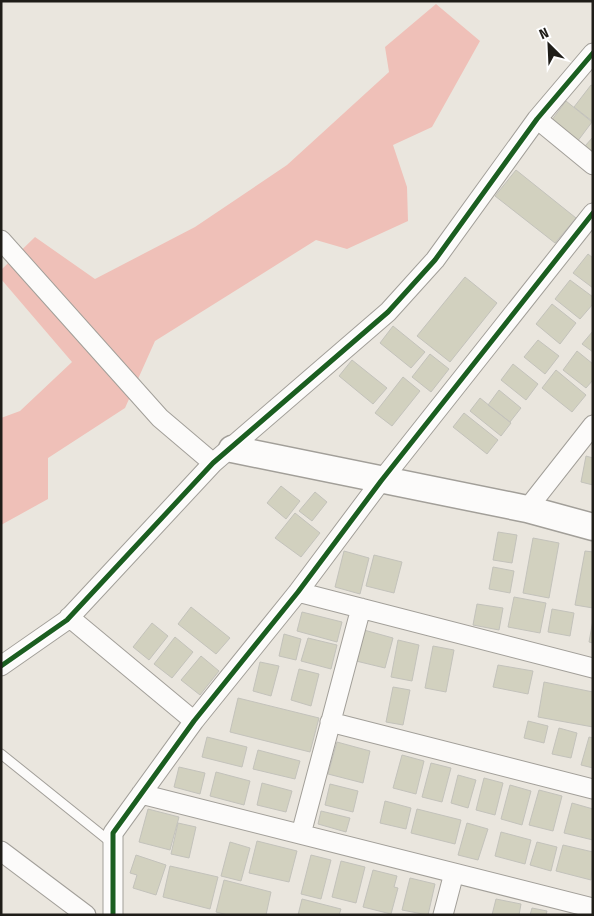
<svg xmlns="http://www.w3.org/2000/svg" width="594" height="916" viewBox="0 0 594 916" font-family="'Fira Sans Condensed',sans-serif">
<style>
.forest{fill:#efc0b8}
.building{fill:#d2d1bf;stroke:#c3c2bb}
.lines{fill:none;stroke-linecap:round;stroke-linejoin:round}
.lane-casing{stroke:#a29f99;stroke-width:11}
.street-casing{stroke:#a29f99;stroke-width:21}
.secondary-casing{stroke:#a29f99;stroke-width:29}
.lane{stroke:#fcfbfa;stroke-width:9}
.street{stroke:#fcfbfa;stroke-width:19}
.secondary{stroke:#fcfbfa;stroke-width:26}
.cycleway-casing{stroke:#fff;stroke-width:8}
.cycleway{stroke:#1b5e20;stroke-width:5}
</style>
<rect width="100%" height="100%" fill="#eae6de"/>
<path class="forest" d="M436 4 480 41 432 127 393 145 407 187 408 221 347 249 316 240 155 341 125 408 48 458V499L1 525V418L20 411 72 362 1 279V270L35 237 95 279 195 227 287 165 389 72 385 47Z"/>
<path class="building" d="M591 85 593 86 592 121 574 107Z
M566 101 592 122 577 142 551 121Z
M593 137V152L585 146Z
M516 170 576 218 555 243 495 196Z
M588 254 593 258V288L573 273Z
M465 277 497 303 450 362 417 336Z
M570 280 593 297V304L580 319 555 299Z
M552 304 576 323 560 344 536 324Z
M393 326 425 352 411 368 380 343Z
M593 331V352L582 344Z
M538 340 559 356 545 374 524 357Z
M577 351 593 364V380L586 388 563 370Z
M430 354 449 369 431 392 412 377Z
M352 360 387 388 373 404 339 376Z
M513 364 538 384 526 400 501 380Z
M556 370 586 395 572 412 542 388Z
M403 377 420 391 392 426 375 413Z
M499 390 521 408 510 422 488 405Z
M480 398 511 423 501 436 470 411Z
M464 413 498 440 487 454 453 427Z
M586 456 593 458V485L581 482Z
M281 486 300 501 286 519 267 503Z
M315 492 327 502 312 521 299 511Z
M295 513 320 533 301 557 275 538Z
M498 532 517 535 512 563 493 560Z
M533 538 559 543 549 598 523 593Z
M344 551 369 558 360 594 335 587Z
M585 551 593 552V608L575 605Z
M374 555 402 562 394 593 366 586Z
M493 567 514 571 510 593 489 589Z
M514 597 546 603 540 633 508 627Z
M477 604 503 608 499 630 473 625Z
M191 607 230 638 216 654 178 624Z
M552 609 574 613 570 636 548 632Z
M302 612 342 622 337 642 297 631Z
M593 620V643L589 642Z
M152 623 168 636 149 660 133 647Z
M364 630 393 638 385 668 356 661Z
M284 634 301 639 296 660 279 656Z
M175 637 193 652 172 678 154 664Z
M308 638 337 645 331 669 301 661Z
M398 640 419 645 412 681 391 677Z
M433 646 454 650 446 692 425 688Z
M201 656 219 671 200 695 181 680Z
M260 662 279 666 271 696 253 691Z
M498 665 533 671 528 694 493 687Z
M299 669 319 674 311 706 291 700Z
M544 682 593 692V727L538 717Z
M393 687 410 690 403 725 386 722Z
M238 698 319 718 310 752 230 732Z
M528 721 548 726 544 743 524 738Z
M559 728 577 733 571 758 552 754Z
M207 737 247 747 242 767 202 757Z
M589 737 593 738V768L581 765Z
M337 742 370 751 363 783 328 774Z
M258 750 300 761 295 779 253 769Z
M402 755 424 761 416 794 393 788Z
M431 763 451 768 442 802 422 797Z
M179 767 205 773 200 794 174 787Z
M216 772 250 781 244 805 210 796Z
M458 775 476 780 468 808 451 803Z
M484 778 503 783 495 815 476 810Z
M262 783 292 791 286 812 257 805Z
M330 784 358 791 353 812 325 805Z
M510 785 531 791 522 825 501 819Z
M539 790 562 796 553 831 529 825Z
M385 801 411 808 406 829 380 823Z
M572 803 593 809V840L564 833Z
M148 809 179 817 170 850 139 842Z
M417 809 461 820 455 844 411 833Z
M321 811 350 818 346 832 318 824Z
M178 823 196 827 189 858 171 854Z
M467 823 488 829 478 860 458 855Z
M501 832 531 840 525 864 495 856Z
M257 841 297 851 289 882 249 873Z
M230 842 250 848 241 881 221 876Z
M537 842 557 847 551 871 530 865Z
M563 845 593 852 591 880 556 871Z
M136 855 166 865 156 895 133 888 137 875 130 873Z
M311 855 331 860 321 899 301 894Z
M341 861 365 867 356 903 332 897Z
M170 866 218 877 210 909 163 897Z
M373 870 397 876 394 887 398 888 391 914 363 907Z
M410 878 435 884 428 915 402 910Z
M224 880 271 892 266 915H228L216 912Z
M302 899 341 909 339 915H298Z
M496 899 521 904 519 915H492Z
M532 908 547 911 546 915H530Z"/>
<g class="lines">
<g class="lane-casing">
<path id="lane" d="M1 754 113 844"/>
</g>
<g class="street-casing">
<path id="street" d="M537 119 593 165
M1 240 160 418 213 463
M527 509 593 425
M298 592 593 668
M69 617 194 721
M1 666 67 620 213 463 388 312 435 260 537 119 593 53
M330 722 593 789
M141 794 593 908
M301 834 361 608
M1 851 86 915
M113 915V833L194 721 298 592 381 481 593 213
M443 915 454 873"/>
</g>
<g class="secondary-casing">
<path id="secondary" d="M232 449 527 509 593 527"/>
</g>
<use href="#lane" class="lane"/>
<use href="#street" class="street"/>
<use href="#secondary" class="secondary"/>
<g class="cycleway-casing">
<path id="cycleway" d="M1 666 67 620 213 463 388 312 435 260 537 119 593 53
M113 915V833L194 721 298 592 381 481 593 213"/>
</g>
<use href="#cycleway" class="cycleway"/>
</g>
<rect width="594" height="916" fill="none" stroke="#1f1d18" stroke-width="5"/>
<g transform="translate(549 45) rotate(336)" stroke="#ffffff" stroke-width="4" paint-order="stroke">
<path d="M0-4L9 19L0 12L-9 19Z" fill="#1f1d18"/>
<text y="-8" font-size="14" font-weight="bold" text-anchor="middle" fill="#1f1d18">N</text>
</g>
</svg>
